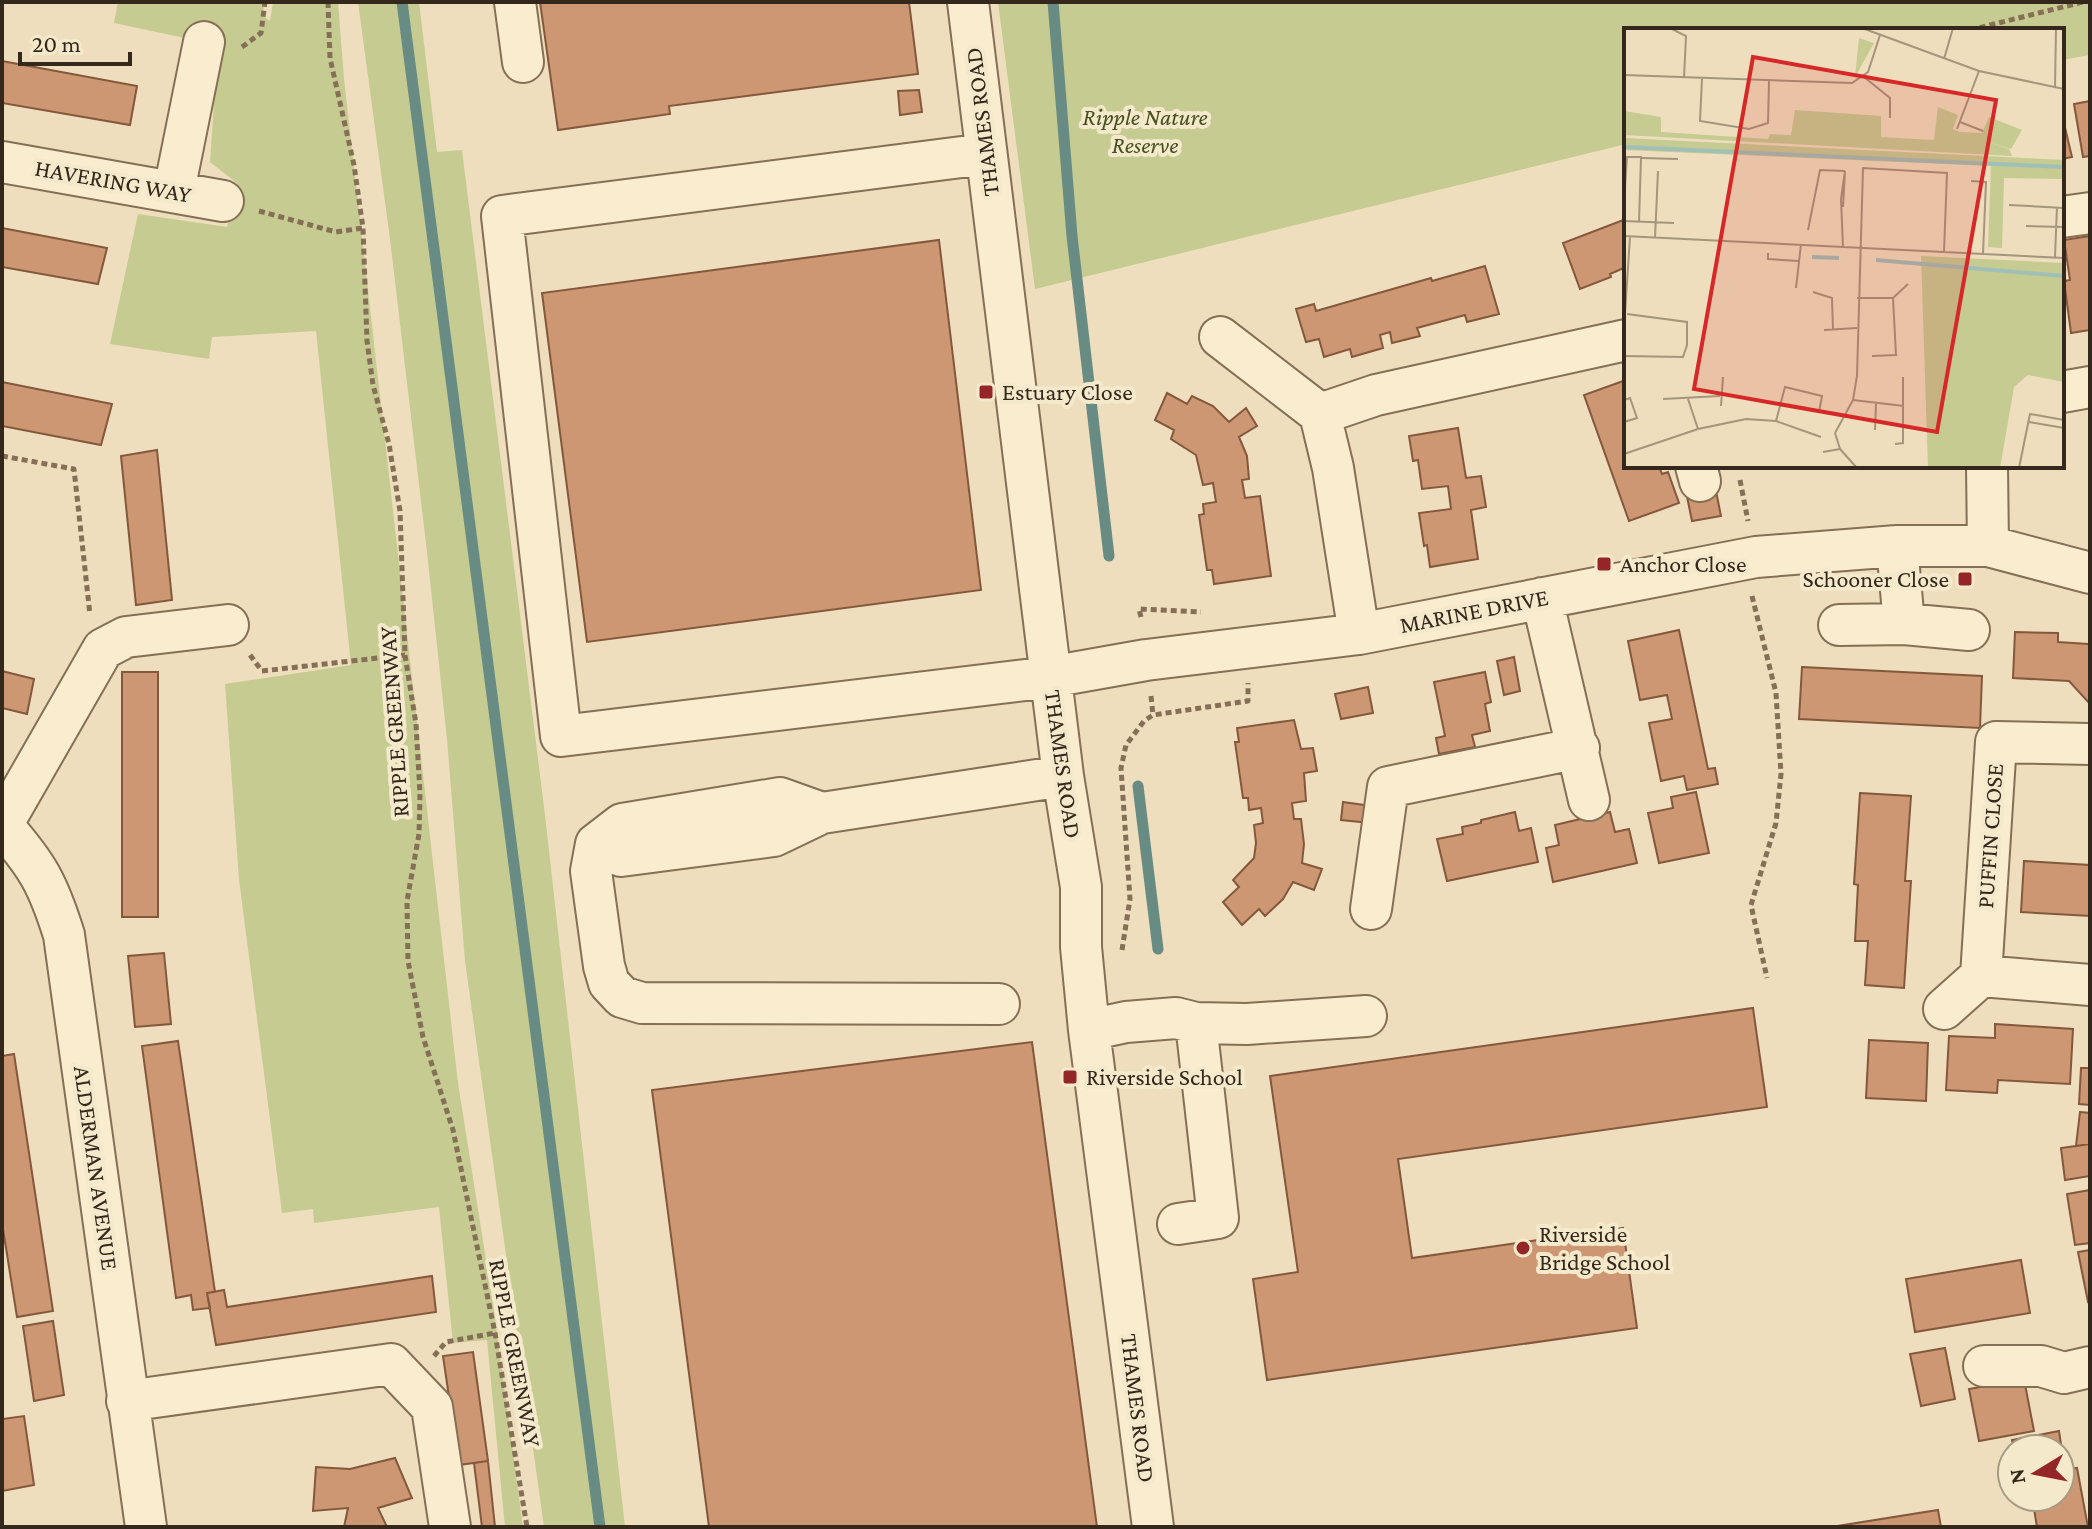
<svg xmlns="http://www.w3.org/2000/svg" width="2092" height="1529" viewBox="0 0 2092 1529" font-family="'Crimson Pro',serif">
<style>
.green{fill:#c5cb91}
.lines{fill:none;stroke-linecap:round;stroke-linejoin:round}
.stream{stroke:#688c83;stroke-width:11}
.building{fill:#cc9772;stroke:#84583c;stroke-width:2}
.minor-casing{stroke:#856f56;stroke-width:44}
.path{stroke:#856f56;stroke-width:5;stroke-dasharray:6 4;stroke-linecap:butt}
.minor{stroke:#f9eccf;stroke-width:40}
.poi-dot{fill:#942628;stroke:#f5e9cc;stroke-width:3}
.labels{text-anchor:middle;stroke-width:8;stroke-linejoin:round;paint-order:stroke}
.park-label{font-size:24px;font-style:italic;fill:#455121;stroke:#f5e9cc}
.street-label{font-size:24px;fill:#34271b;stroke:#f5e9cc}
.poi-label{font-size:24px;fill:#34271b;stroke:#f5e9cc;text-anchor:start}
.inset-river{fill:none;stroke:#a0bfb6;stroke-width:4}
.inset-road{fill:none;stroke:#a4957c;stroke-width:2}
.view{fill:#d62828;fill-opacity:0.15;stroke:#d62828;stroke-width:4}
.inset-edge{fill:none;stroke:#34271b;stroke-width:4}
</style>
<rect width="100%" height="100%" fill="#eedebd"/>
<path class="green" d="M118 2H264L263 16 270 21 273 2H338L344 79 458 1083 493 1304 523 1527H505L487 1340 453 1343 439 1207 314 1223 313 1209 282 1213 239 879 225 684 351 665 316 331 212 337 209 359 110 344 138 214 227 227 238 184 210 162 218 45 114 23Z
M358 2H419L437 152 462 150 545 815 625 1527H544L465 961 447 739 427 552 390 239Z
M998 2H2090V55L2062 60V30H1626V144L1035 289Z"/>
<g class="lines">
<path class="stream" d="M402 2 600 1527
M1053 2 1072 236 1109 556
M1138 786 1158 949"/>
</g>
<path class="building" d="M540 2H909L918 74 669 106 670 114 558 130Z
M2 61 137 86 130 125 2 103Z
M919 90 922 112 900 115 898 91Z
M2090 101V156L2083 157 2074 104Z
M2062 115 2072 157 2062 159Z
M1626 219V267L1610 274 1611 277 1580 289 1563 243Z
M2 228 107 248 98 284 2 267Z
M2090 236V330L2071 333 2064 281 2070 280 2064 240Z
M939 240 981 590 587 642 542 293Z
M1485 266 1499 314 1467 322 1465 315 1417 328 1420 336 1392 343 1390 332 1380 335 1383 348 1352 357 1350 349 1324 357 1319 339 1306 342 1296 309 1314 304 1316 311 1431 278 1432 281Z
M1626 380V466H1659L1662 474 1668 472 1679 503 1629 521 1584 395Z
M2 382 112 404 101 445 2 426Z
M1167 393 1187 404 1192 396 1213 406 1229 422 1246 408 1257 426 1239 437 1247 456 1249 479 1242 480 1245 498 1260 496 1271 576 1214 584 1212 570H1207L1199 515 1204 514 1203 504 1216 502 1213 483 1203 485 1196 455 1171 439 1174 430 1155 420Z
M1458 428 1466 478 1481 476 1486 507 1471 510 1478 559 1430 567 1427 545 1424 546 1419 513 1451 509 1448 486 1422 489 1418 460 1413 461 1409 436Z
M157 450 172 600 136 605 121 456Z
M1714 481 1721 516 1692 521 1685 487Z
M1679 630 1708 769 1715 768 1718 784 1687 790 1684 776 1661 781 1649 723 1672 719 1667 695 1640 700 1628 641Z
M2015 632 2058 633V642L2088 644 2090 647V704L2069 681 2013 678Z
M1514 657 1520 691 1504 695 1497 661Z
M1802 667 1982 676 1980 728 1799 719Z
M2 671 34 679 27 714 2 708Z
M122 672H158V917H122Z
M1485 672 1491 702 1485 704 1490 731 1472 735 1475 747 1439 754 1436 738 1445 736 1434 682Z
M1368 687 1373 713 1341 719 1335 694Z
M1294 720 1301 749 1313 748 1317 771 1304 773 1306 801 1292 803 1294 819H1301L1304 844 1302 863 1322 869 1314 890 1293 882 1283 899 1265 916 1259 909 1242 925 1223 902 1239 887 1233 880 1254 858 1256 843 1254 825 1263 823 1261 808 1249 810 1248 798H1243L1235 742H1239L1237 728Z
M1696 792 1709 853 1659 863 1648 813 1673 808 1671 797Z
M1860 793 1911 796 1905 881H1911L1904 988 1865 985 1868 941H1855L1858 885 1854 884Z
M1343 802 1372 806 1370 823 1341 820Z
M1515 812 1519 831 1531 828 1538 862 1447 881 1437 839 1463 834 1462 827 1481 823V820Z
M1610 812 1615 832 1629 829 1637 863 1553 882 1546 848 1559 845 1555 825Z
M2024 861 2090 865V916L2021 912Z
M164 953 171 1024 135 1027 128 956Z
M1753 1008 1767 1107 1398 1159 1412 1258 1623 1228 1637 1328 1267 1380 1253 1279 1298 1272 1270 1076Z
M1995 1024 2073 1029 2070 1084 1998 1080 1997 1093 1946 1090 1949 1036 1995 1038Z
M1869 1040 1928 1043 1926 1101 1866 1098Z
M178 1041 215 1292 207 1293 210 1308 193 1310 191 1295 176 1298 142 1046Z
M1032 1042 1097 1527H709L652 1090Z
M14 1054 53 1311 17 1317 2 1223V1056Z
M2081 1068H2090V1105L2079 1104Z
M2080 1112 2090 1113V1144L2076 1146Z
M2090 1144V1176L2065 1180 2061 1148Z
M2090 1190V1243L2075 1245 2067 1194Z
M2090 1250V1301L2088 1302 2078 1252Z
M2021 1260 2030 1313 1915 1332 1906 1279Z
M432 1276 436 1312 216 1345 207 1293 224 1290 227 1307Z
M53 1321 64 1395 34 1401 23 1326Z
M1945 1348 1955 1399 1921 1406 1910 1354Z
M473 1352 488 1461 459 1465 443 1356Z
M2024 1379 2034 1431 1979 1441 1969 1389Z
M24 1416 34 1485 2 1491V1419Z
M2059 1431 2062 1451 2066 1450 2070 1469 2077 1468 2088 1527H2037L2032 1497H2060V1449H2014L2012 1440Z
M395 1458 412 1498 378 1508 387 1527H344L348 1508 313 1511 316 1467 350 1469Z
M488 1461 495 1527H482L474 1463Z
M1938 1510 1941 1527H1831Z"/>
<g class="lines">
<g class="minor-casing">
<path id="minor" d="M515 2 523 62
M968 2 1063 776 1081 887V947L1089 1030 1153 1527
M985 154 502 216 561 736 1050 677 1146 660 1359 634 1756 557 1897 546H1988L2090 573
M2 162 223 201
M174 191 204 42
M2062 217 2090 213
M1220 337 1320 414 1333 468 1359 634
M2062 392 2090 387
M1320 414 1376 395 1626 340
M1696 466 1700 481
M1987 466 1988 546
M1897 546 1904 624
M1542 598 1589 800
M1839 625 1904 624 1969 630
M2090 744 1996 742 1981 976 2090 985
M822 813 780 798 622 824 596 844 621 856 774 836 822 813 1063 776
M2 825C38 866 48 884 64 935L146 1527
M2 825 103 649 126 637 228 625
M596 844 591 871 604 966 609 983 622 997 642 1003 999 1004
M1371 909 1388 787 1579 748
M1944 1009 1981 976
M1089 1030 1126 1022 1176 1018 1196 1023 1247 1024 1366 1016
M1178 1224 1218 1218 1196 1023
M1984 1366H2041L2064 1373 2090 1367
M127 1401 391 1364 432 1407 450 1527"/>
</g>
<path class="path" d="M328 2 330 58 354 165 363 228 367 341 373 385 389 444 400 511 405 655 416 724 420 794 419 834 407 901 408 961 423 1037 453 1130 495 1333 527 1527
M1970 30 2083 2
M242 47 261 33 265 2
M259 211 336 232 363 228
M2 456 74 469 90 615
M1740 480 1748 521
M1752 596 1776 693 1781 774 1776 823 1751 905 1767 978
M1141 617 1139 609 1201 612
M250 655 262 671 405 655
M1151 696 1153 715
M1122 950 1130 899 1121 768 1126 745 1144 721 1153 715 1248 701V683
M434 1356 446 1342 495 1333"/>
<use href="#minor" class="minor"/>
</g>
<g class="poi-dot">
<rect x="978" y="384" width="16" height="16" rx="4"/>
<rect x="1596" y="556" width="16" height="16" rx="4"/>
<rect x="1957" y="571" width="16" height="16" rx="4"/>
<rect x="1062" y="1069" width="16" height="16" rx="4"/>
<circle cx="1523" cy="1248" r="8"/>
</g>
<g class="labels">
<g class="park-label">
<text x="1145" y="125">Ripple Nature<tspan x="1145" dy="28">Reserve</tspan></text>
</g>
<g class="street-label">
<text transform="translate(982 122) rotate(-97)" y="8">THAMES ROAD</text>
<text transform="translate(113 181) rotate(10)" y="8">HAVERING WAY</text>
<text transform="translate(1474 611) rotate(-11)" y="8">MARINE DRIVE</text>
<text transform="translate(394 722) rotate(-94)" y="8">RIPPLE GREENWAY</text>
<text transform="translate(1063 764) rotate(82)" y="8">THAMES ROAD</text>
<text transform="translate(1990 836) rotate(-86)" y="8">PUFFIN CLOSE</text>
<text transform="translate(96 1168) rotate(82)" y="8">ALDERMAN AVENUE</text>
<text transform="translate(515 1353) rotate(79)" y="8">RIPPLE GREENWAY</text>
<text transform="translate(1138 1408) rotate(83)" y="8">THAMES ROAD</text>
</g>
<g class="poi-label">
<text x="1002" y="400">Estuary Close</text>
<text x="1620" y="572">Anchor Close</text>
<text x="1949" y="587" text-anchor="end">Schooner Close</text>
<text x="1086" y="1085">Riverside School</text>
<text x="1539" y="1242">Riverside<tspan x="1539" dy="28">Bridge School</tspan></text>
</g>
</g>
<g transform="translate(1624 28)">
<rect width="440" height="440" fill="#eedebd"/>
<path d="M235 10 250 15 231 49ZM314 79 334 87 329 101 336 104 358 105 365 89 398 102 387 121 361 113 385 121 388 128 0 107V83L37 89V104L144 111 146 106 167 107 171 82 257 88V109L310 112ZM0 110 440 132V151L380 150 378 220 364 219 367 138 0 122ZM297 228 440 235V354L404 347 390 359 376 440H304Z" fill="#c5cb91"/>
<path class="inset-river" d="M0 119 440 139M188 229 215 230M252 232 440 248"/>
<path class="inset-road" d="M46 0 62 8 60 50M238 0 355 43 440 61M320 31 329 0M0 47 228 55 244 44 256 7M240 49 266 70V90M78 51 76 93 125 101 144 95 145 53M431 60 432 0M336 94 359 103M333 101 355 43M18 130 54 131M347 153 362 154 359 226M0 173 3 129H17L15 194M385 177 440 180M0 193 50 195M402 198 440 199M184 202 196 142 221 143M0 208 440 230M31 210 34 143M219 219 217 171 221 143 219 179M144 225V231L175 233M431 229 433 179M172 260 177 216M189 264 208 270 209 302M233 270H269L284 256M0 301 6 209M200 302 233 300M0 328 59 329 63 317V294L3 286M248 328 272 327 269 270M39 371 96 368M64 371 74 401M0 372 6 370 13 390 0 394M229 372 280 378M97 378 99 349M152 393 161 359 198 368 195 384M405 394 440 400M251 402 252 376M211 405 229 372 233 348 239 140 323 145 320 224M271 416 279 415V349M216 421 233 440M199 424 216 421 211 405M0 426 74 401 122 391 152 393 197 409M395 440 406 386 440 392"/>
<path class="view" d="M129 29 372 72 313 404 70 361Z"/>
<rect width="440" height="440" class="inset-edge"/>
</g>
<rect width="2092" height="1529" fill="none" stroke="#34271b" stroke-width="8"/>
<g transform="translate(2036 1473) rotate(260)"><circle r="38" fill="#f5e9cc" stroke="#a89b85" stroke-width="2"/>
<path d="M0-6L14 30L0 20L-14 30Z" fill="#942628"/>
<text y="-12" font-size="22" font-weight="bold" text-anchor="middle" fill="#34271b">N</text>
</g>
<path d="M20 52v12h110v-12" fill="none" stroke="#34271b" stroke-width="4"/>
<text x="32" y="52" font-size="24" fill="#34271b" stroke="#f5e9cc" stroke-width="6" paint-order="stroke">20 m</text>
</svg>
